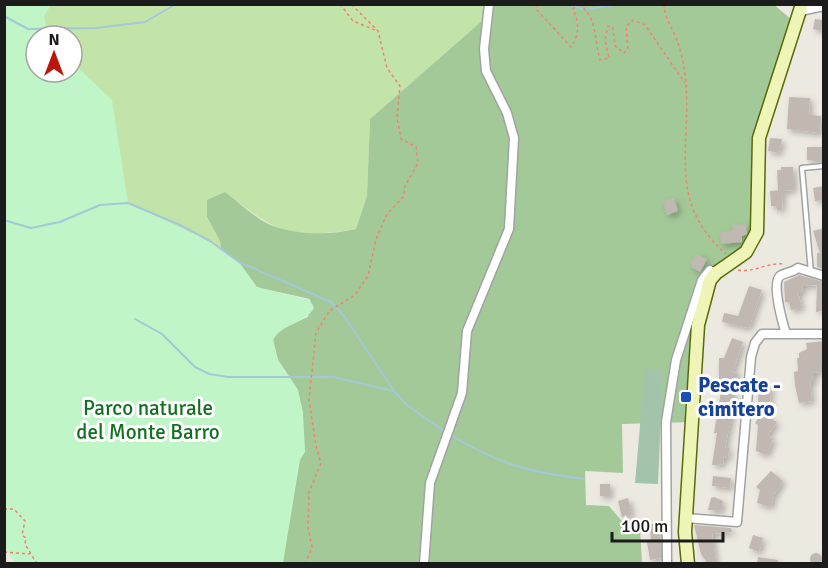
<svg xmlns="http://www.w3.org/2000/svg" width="828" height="568" viewBox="0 0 828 568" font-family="Signika,sans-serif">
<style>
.grass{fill:#c2e4a9;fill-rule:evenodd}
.forest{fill:#a3c998}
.cemetery{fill:#a3c4aa}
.park{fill:#bff5c7}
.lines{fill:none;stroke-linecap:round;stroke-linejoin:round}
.stream{stroke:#a3c9d8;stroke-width:2}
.building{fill:#c0b8b1;filter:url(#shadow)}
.lane-casing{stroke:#a2a2a2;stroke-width:7}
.street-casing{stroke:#a2a2a2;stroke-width:11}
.secondary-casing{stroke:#596a0a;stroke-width:15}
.path{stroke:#f1836d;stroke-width:1.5;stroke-dasharray:3 3;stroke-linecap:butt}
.lane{stroke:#fff;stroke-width:4}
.street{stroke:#fff;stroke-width:8}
.secondary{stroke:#eef5b6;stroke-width:12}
.transit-dot{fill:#1a4fb4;stroke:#fff;stroke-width:2}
.labels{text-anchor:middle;stroke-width:6;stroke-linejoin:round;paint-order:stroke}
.transit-label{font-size:21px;font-weight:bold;fill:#164399;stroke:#fff;text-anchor:start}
.park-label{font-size:21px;fill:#11711f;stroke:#fff}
</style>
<defs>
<filter id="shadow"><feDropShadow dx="3" dy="3" stdDeviation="3" flood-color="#0004"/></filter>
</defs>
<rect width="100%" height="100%" fill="#ece9e1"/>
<path class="grass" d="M5 5H484L483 20 370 119 367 197 356 229C336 234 289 236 272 225 255 216 240 203 225 193L207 217 220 241 223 260 246 531ZM36 36H72V72H36Z"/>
<path class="forest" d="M773 4 791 19 763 145 755 243C739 256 724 269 713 286 695 311 695 389 692 422L622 424 623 473 585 471 586 505 609 506 626 526 640 528 642 563H250L298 390 278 360 273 340 278 330 308 317 310 299 251 286 223 260 220 241 207 217V200L225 192C238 202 261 223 276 227 300 235 332 235 356 229L367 196 370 119 483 20 484 5Z"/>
<path class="cemetery" d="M645 369 663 370 658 484 635 483Z"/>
<path class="park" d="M5 4 51 5 44 16 47 32 56 36H36V72H72V62L112 100 128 203 210 241 239 262 257 287 310 300 314 308C304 325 282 323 273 340L278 360 298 390 303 412 305 452 300 460 283 563H15L5 548Z"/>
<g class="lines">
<path class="stream" d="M233 4H247
M566 4 584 9 624 4
M4 16 28 29 96 28 145 22 176 4
M7 221 31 228 60 222 100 205 128 203 180 225 210 241 239 262 331 302 344 316 394 391 407 405 445 432
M135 319 162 334 195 367 209 374 228 377H334L393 391
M450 435C500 464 527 472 584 479"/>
</g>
<path class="building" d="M815 19 823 20 821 31 813 29Z
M789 97 810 98 809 115 821 116 820 133 787 129Z
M770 138 782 139 779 153 768 151Z
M807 147H824V160H807Z
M781 167H793L794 190 778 191 777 170H781Z
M824 186V200L815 201 813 188Z
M783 190 782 210H777L776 206H771L770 191Z
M674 198 678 211 667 215 663 201Z
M746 224 747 234 742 236V242L721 244 720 232 733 230 732 225Z
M824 228V269L817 267V253H820L813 231Z
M697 254 707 259 700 272 691 267 692 264 690 263Z
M799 275 824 282 822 311 816 312 817 285 802 286 803 293H798L802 308 791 310 789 302H785L784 282Z
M749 286 762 290 749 328 722 322 724 313 738 316Z
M732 338 743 342 733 372 738 373 737 381 719 380V358H724Z
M824 341V366H820L821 372 814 373V382H810L812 401 799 403 795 385 794 372 798 371 797 358H799V353L807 349 806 343Z
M759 385H771L770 402H758Z
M721 392 736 394 725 448H729L728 458 724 457 723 464 718 465H712L717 433H714Z
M762 413 777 422 768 435 773 439 767 455 756 451 758 425 755 423Z
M771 471 783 481 774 495 771 507 757 503 760 490 756 487Z
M713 476 731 478 730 488 712 486Z
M600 484H610V496H600Z
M714 497 723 501 721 511 708 510 711 498Z
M628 498 632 515 622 517 618 501Z
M660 523 661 558 650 560 647 542H651L650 524Z
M694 525 731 528 732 532 712 534 716 562 708 564 701 554Z
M753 535 763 538 759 552 749 548Z
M810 559a6 6 0 1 1 12 0a6 6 0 1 1-12 0Z
M758 557 778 560V564H757Z"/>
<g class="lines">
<g class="lane-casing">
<path id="lane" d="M811 273 802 168 824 166"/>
</g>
<g class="street-casing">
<path id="street" d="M800 11 824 6
M786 334C783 324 771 283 780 276 785 272 792 273 798 268L824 276
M686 518 737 522 751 357 755 343 762 334H824
M424 564 430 483 462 393 467 331 509 229 514 138 507 113 486 71 484 49 489 4
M667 564 666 422 676 360 702 280 710 270 716 273"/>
</g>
<g class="secondary-casing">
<path id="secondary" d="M688 564 685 532 698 325 710 280 716 273 746 252 757 232 759 138 802 4"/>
</g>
<path class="path" d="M340 4 353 21 377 31
M536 4 537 10 571 47C580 34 579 23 573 9L578 4
M579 4C598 19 594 39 600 60L609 58 605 40 608 26 613 28 615 46 624 53 628 49 626 27 633 20 645 25 685 83
M664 4C664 18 674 30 678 43 682 55 685 71 686 83 691 151 667 202 726 254
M738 270C753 273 768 262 785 264
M4 449V452
M4 459V461
M4 509H14L25 521 22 535 26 538 25 544 37 564
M4 552 30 554
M305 564 312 547 308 528 309 492 321 463 316 446 309 399 316 333 329 311 355 295 368 276 376 239 387 214 404 196V188L418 163 416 147 401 139 397 118 400 86 387 68 378 31 351 4"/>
<use href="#lane" class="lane"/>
<use href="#street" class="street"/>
<use href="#secondary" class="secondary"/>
</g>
<rect class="transit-dot" x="680" y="391" width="12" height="12" rx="3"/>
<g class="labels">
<g class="transit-label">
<text x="698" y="392">Pescate -<tspan x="698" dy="24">cimitero</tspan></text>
</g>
<g class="park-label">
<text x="148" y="415">Parco naturale<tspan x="148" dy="24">del Monte Barro</tspan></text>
</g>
</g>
<rect width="828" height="568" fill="none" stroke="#1b1b1b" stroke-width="12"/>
<g transform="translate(54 54)"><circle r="28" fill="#ffffff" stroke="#a4a4a4" stroke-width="1.5"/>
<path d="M0-4.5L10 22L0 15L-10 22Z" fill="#bb160b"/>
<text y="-9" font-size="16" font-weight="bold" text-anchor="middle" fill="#1b1b1b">N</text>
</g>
<path d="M612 532v9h111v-9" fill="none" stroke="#1b1b1b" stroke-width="3"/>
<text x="621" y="532" font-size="18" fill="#1b1b1b" stroke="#ffffff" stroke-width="4.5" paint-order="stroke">100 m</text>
</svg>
